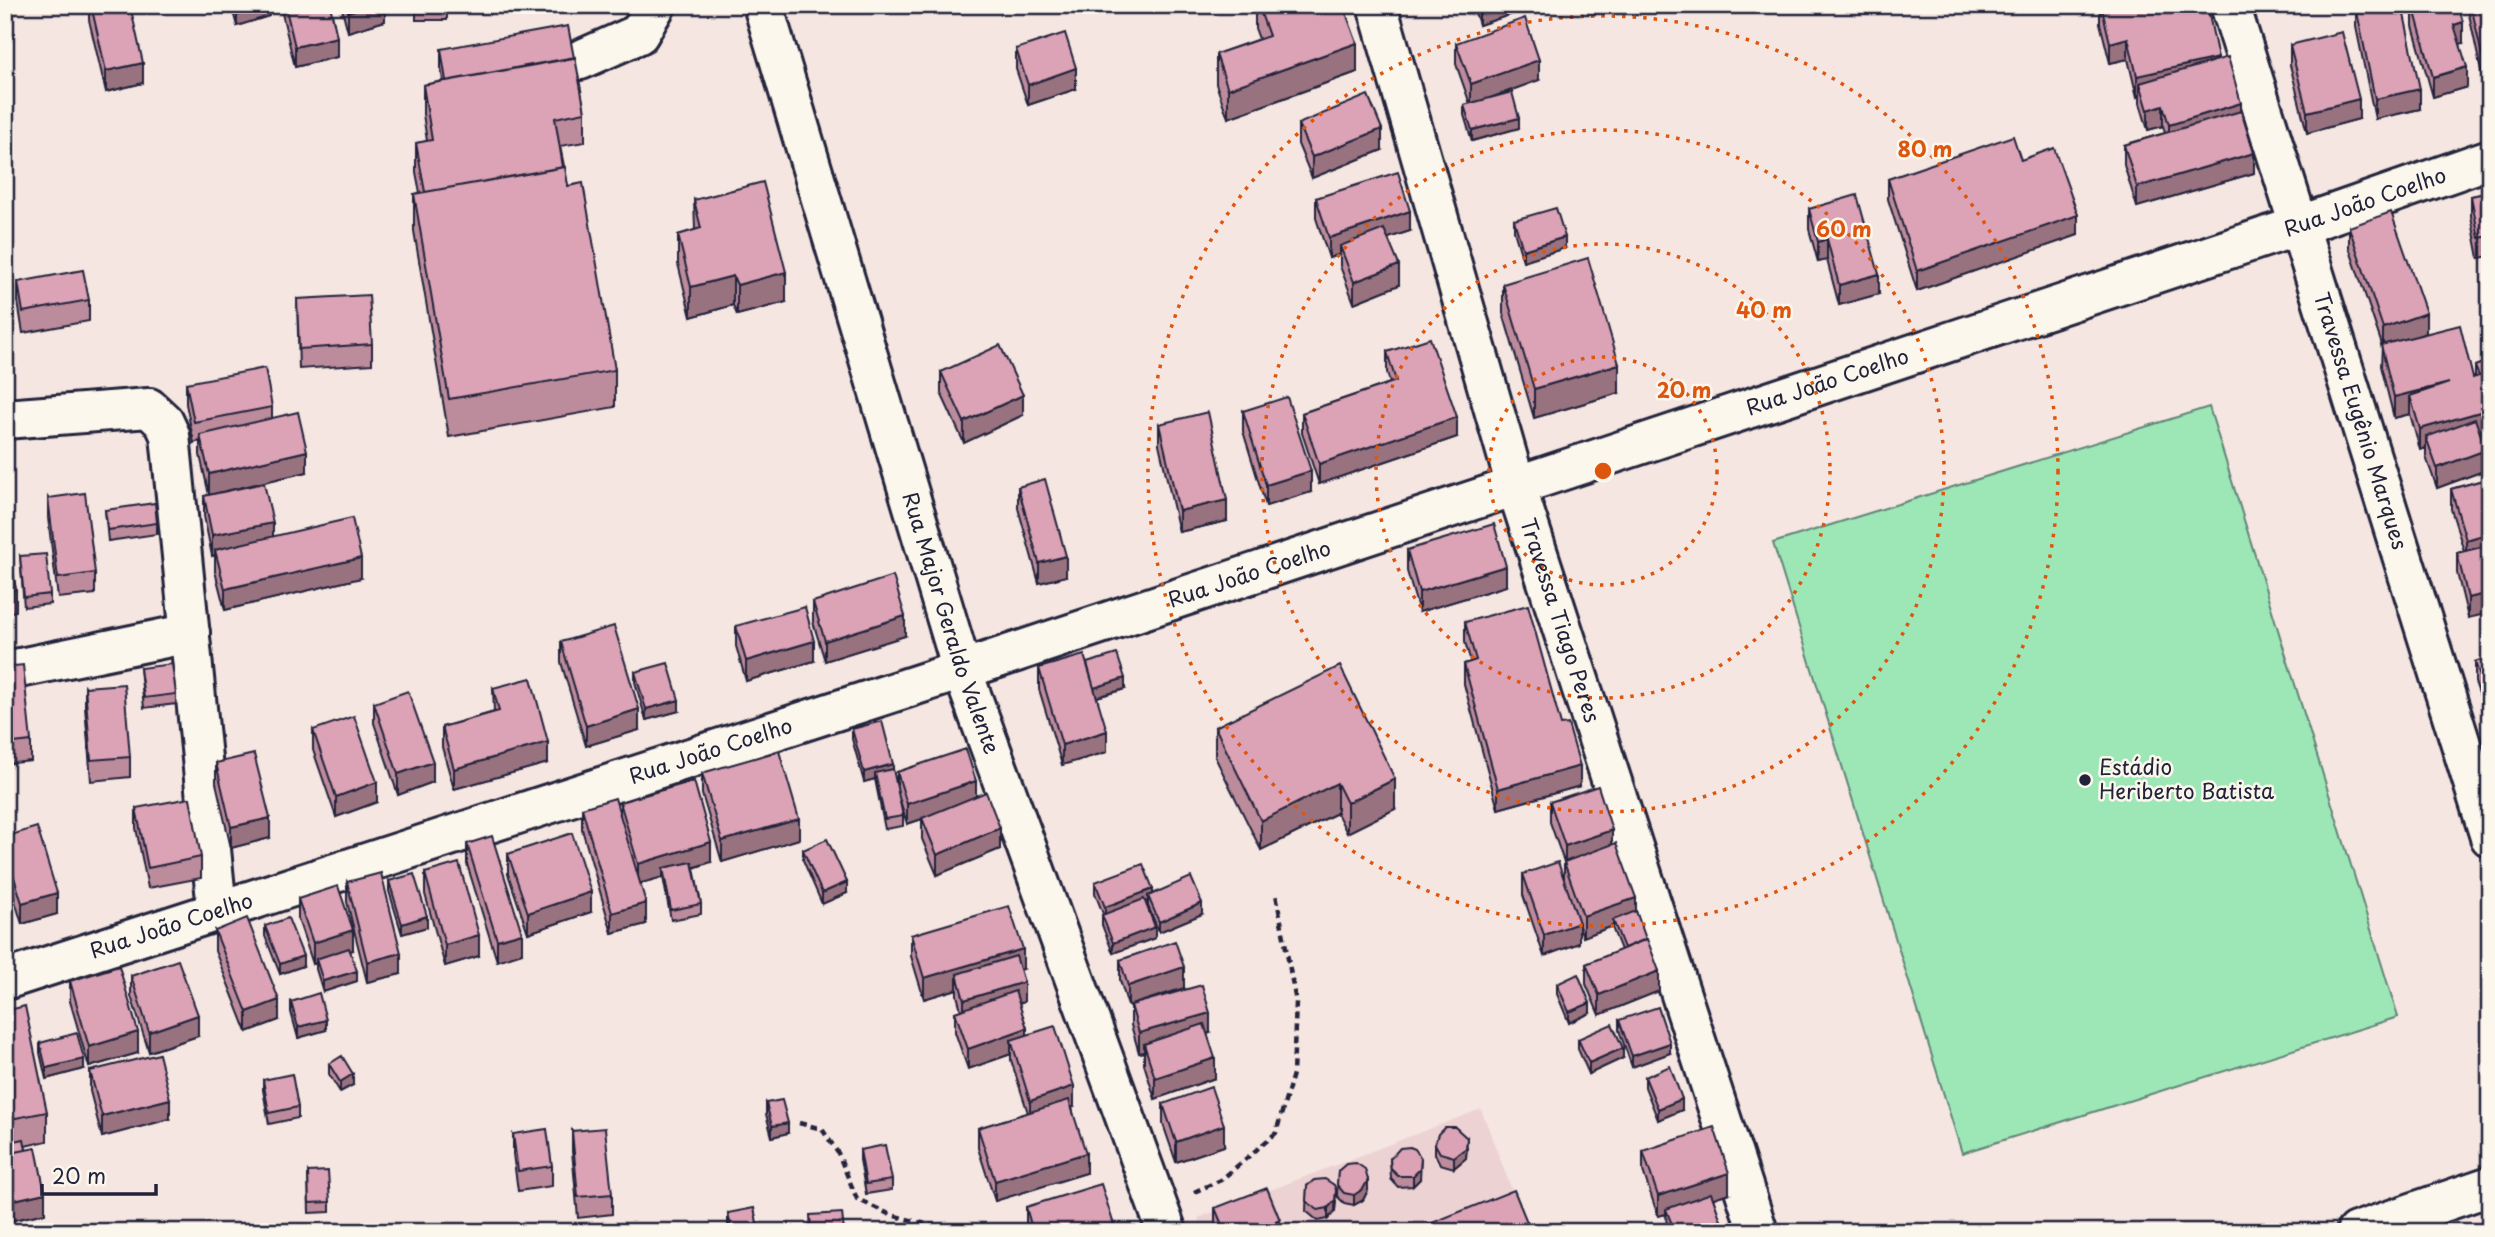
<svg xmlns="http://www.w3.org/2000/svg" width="2495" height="1237" viewBox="0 0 2495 1237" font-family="'Playpen Sans',sans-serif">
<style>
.built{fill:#edd2d4}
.green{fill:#9de7b6;stroke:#608478;stroke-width:2}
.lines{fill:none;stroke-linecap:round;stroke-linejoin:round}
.minor-casing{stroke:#22223b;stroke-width:44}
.path{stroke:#22223b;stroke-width:4.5;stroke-dasharray:7 5;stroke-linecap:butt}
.minor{stroke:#fbf7ec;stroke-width:38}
.wall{fill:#bc8c9c;stroke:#22223b;stroke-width:2}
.shaded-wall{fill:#99727f;stroke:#22223b;stroke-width:2}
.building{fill:#dba3b5;stroke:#22223b;stroke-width:2}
.ring{fill:none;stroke:#de560e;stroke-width:3.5;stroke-dasharray:3.5 7}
.poi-dot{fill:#22223b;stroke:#fbf7ec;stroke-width:2.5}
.labels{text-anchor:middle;stroke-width:5;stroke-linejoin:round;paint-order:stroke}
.street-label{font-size:21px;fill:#22223b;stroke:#fbf7ec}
.poi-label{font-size:21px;fill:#22223b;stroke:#fbf7ec;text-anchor:start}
.centre{fill:#de560e;stroke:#fbf7ec;stroke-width:3.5}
.ring-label{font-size:21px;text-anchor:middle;font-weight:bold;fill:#de560e;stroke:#fbf7ec;stroke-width:5;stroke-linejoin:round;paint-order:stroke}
</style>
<rect width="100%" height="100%" fill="#f5e6e1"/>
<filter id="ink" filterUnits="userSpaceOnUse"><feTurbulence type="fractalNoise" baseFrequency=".0143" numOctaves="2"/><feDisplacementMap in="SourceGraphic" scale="14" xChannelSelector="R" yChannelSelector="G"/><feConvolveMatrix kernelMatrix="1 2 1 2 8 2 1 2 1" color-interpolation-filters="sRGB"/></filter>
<g filter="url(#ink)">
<path class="built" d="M1481 1109 1528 1232H1204L1198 1218Z"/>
<path class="green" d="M2209 407 2398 1017 1962 1153 1773 543Z"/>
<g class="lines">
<g class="minor-casing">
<g id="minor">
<path id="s1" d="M763 5 962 670 1167 1232"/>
<path id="s2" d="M1377 5 1516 486 1758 1232"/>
<path id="s3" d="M2230 5 2490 837"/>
<path d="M580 60 639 34 656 5"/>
<path d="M5 419 149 408 164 422 170 435 217 910"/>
<path d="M5 671 190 633"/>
<path id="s4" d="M5 980 962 670 2298 226 2490 159"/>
<path d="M2356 1232 2490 1186"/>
</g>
</g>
<path class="path" d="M799 1123 822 1129 838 1153 857 1199 891 1215 934 1226 940 1232
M1194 1192 1221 1180 1276 1133 1293 1074 1296 1002 1276 894"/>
<use href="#minor" class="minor"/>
</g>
<path class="wall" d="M89 5H130L143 83 106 92 89 20Z
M231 5H269V16L237 26Z
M280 5H330L337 57 295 67Z
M341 5H385V21L348 32Z
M416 5H447V20H416Z
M1255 5H1343L1357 72 1228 118 1216 84V54L1259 39 1255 28Z
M1473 5H1540L1479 25Z
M2100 5 2218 59 2241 113 2254 173 2137 207 2124 165V145L2165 133 2163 126 2148 130 2140 103V96L2137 97 2128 59 2110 63 2100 23Z
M2413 5 2463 43 2460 44 2467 87 2433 97 2413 26Z
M2467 5H2490L2483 80Z
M2356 7 2420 109 2375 119 2356 27Z
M1456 43 1539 80 1486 99 1519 128 1472 141 1464 115V105L1470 104 1456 64Z
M2290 45 2359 119 2307 133 2290 65Z
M441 49 574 58 585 112V142L560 146 568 186 615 370V407L449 437 414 231V194L420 193 416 172V143L427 141 423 114V85L443 81 441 69Z
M1016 49 1076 89 1028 105 1016 69Z
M1298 124 1382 150 1312 178 1298 144Z
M2021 160 2078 235 1917 291 1888 199V179Z
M2490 192V256L2479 258 2471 216V196Z
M1316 198 1410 231 1388 238 1399 285 1354 303 1340 266V254L1329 258 1316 218Z
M694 200 786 302 737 315 733 305 691 317 678 264V235L695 230Z
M1809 209 1879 294 1839 305 1827 260 1818 262 1809 229Z
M1514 220 1565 248 1523 261 1514 231Z
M2349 227 2426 333 2415 337 2473 378 2475 377V366L2490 360 2480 432 2486 470 2437 488 2426 457V448L2420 450 2410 414 2394 418 2381 366 2382 345 2349 247Z
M18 282 89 300V321L23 333 18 302Z
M1503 284 1619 393 1534 418 1503 313Z
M297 299 372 344V364L299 369Z
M1387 352 1457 437 1319 484 1302 433V413L1390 383 1387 372Z
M941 372 1023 415 964 443 941 393Z
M186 383 272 407V418L307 472 211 494 273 537 361 578 225 610 215 571V555L212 556 204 516V496L209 495 200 455V441L194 443 186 404Z
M1243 411 1311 492 1266 506 1243 431Z
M1159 424 1227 521 1179 532 1159 444Z
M2490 478 2468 618 2457 573V553L2464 551 2451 509V489Z
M1018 487 1066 576 1039 583 1018 508Z
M48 498 95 573V594L58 598 48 518Z
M105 510 157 523V534L108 541Z
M5 528 16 590V611L5 613Z
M1407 550 1506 586 1419 612 1407 571Z
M20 556 50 594V604L24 607Z
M813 602 905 636 825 661 813 622Z
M1465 622 1561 725 1580 786 1498 809 1464 684V664L1471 662 1465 642Z
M736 626 814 661 746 681 736 646Z
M561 642 639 730 586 746 561 662Z
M2490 657V725L2475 682V662Z
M1087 663 1125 689 1097 697 1107 752 1062 765 1039 689V668Z
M5 667 31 741V761L5 764Z
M140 668 176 694V704L144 708Z
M635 672 679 711 646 720 635 682Z
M85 687 130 757V777L91 781 85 707Z
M493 688 548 763 454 789 442 747V727L494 712Z
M374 703 433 782 398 795 374 723Z
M1215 727 1395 809 1347 833 1337 813 1261 850 1215 757Z
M852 729 893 770 897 786V772L976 796 1000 849 937 875 922 839V819L907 824 900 800 903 816V826L885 829 875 779 864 782 852 739Z
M313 730 377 802 336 817 313 750Z
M216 763 270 838 231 848 216 783Z
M702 773 799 839 722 862 702 794Z
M620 802 711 862 694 868 701 904V914L671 920 663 877 640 883 646 924 612 933 582 829V808L620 815Z
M1550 802 1612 845 1636 911 1659 991 1599 1015 1586 984V964L1621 950 1613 930V926L1583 937 1579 926V943L1544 956 1523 895V874L1564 879V862L1550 822Z
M136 808 201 857V878L148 888 136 828Z
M5 837 57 914 22 924 5 868Z
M467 844 522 953 497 961 467 864Z
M803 850 847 893 822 904 803 860Z
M508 854 591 912 528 933 508 874Z
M425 873 479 956 445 966 425 894Z
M389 881 427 927 402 934 389 891Z
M347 882 401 974 367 982 347 902Z
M1095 882 1153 894 1202 914 1159 932 1148 906V901L1145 902 1155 938 1113 953 1102 925V915L1103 914 1095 893Z
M298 899 353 950 350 951 357 981 323 992 316 969V963L313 964 298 919Z
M265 926 303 966 280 974 265 936Z
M215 931 279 1020 247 1032 215 951Z
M911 935 1023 969 1020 970 1024 1002 1019 1004 1027 1034 1074 1107H1072L1086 1173 995 1201 978 1148V1128L1028 1113 1011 1060V1054L968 1069 955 1032V1012L961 1010 957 995V989L924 999 911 956Z
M1120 960 1184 988 1134 1004 1210 1033 1207 1034 1215 1078 1155 1099 1144 1064V1052L1139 1053 1131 1025V1005L1128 1006 1120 980Z
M131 976 198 1036 149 1052 131 996Z
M70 981 138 1053 89 1067 70 1001Z
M1557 984 1590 1013 1569 1023 1557 994Z
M291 1002 326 1030 298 1038 291 1012Z
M5 1011 47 1112V1141L25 1146 45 1213 5 1222Z
M1619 1020 1670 1053 1632 1067 1619 1030Z
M1578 1039 1623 1058 1589 1074 1578 1049Z
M40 1043 84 1069 46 1079 40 1053Z
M329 1064 353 1085 340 1092 329 1074Z
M90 1071 170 1119 102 1137 90 1091Z
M1645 1077 1682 1110 1658 1120 1645 1087Z
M263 1080 298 1107V1118L269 1124 263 1090Z
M766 1103 788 1133 772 1137 766 1114Z
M1163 1104 1224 1146 1176 1162 1163 1124Z
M572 1131 612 1194V1214L578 1218 572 1151Z
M513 1134 552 1166V1186L518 1191 513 1154Z
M1435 1144 1467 1148 1466 1158 1454 1168 1440 1164 1435 1154Z
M860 1150 892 1180V1190L866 1194 860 1160Z
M1643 1151 1729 1193 1713 1198 1724 1232H1667L1666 1214 1658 1216 1643 1171Z
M1390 1159 1420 1179 1413 1186 1398 1187 1391 1179Z
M1338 1171 1368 1190 1363 1200 1354 1205 1344 1203 1337 1196Z
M308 1172 330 1202V1212L309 1213Z
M1307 1186 1336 1201 1335 1211 1328 1219 1318 1221 1306 1211Z
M1026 1207 1115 1232H1027L1026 1227Z
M1215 1208 1280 1232H1217L1215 1229Z
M728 1213 759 1232H728Z"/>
<path class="shaded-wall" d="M269 5V16L237 26V15Z
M369 5H385V21L348 32V12Z
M1479 5H1540L1479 25Z
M2278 5H2294L2278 10Z
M2463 22V43L2454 45V25Z
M337 37V57L295 67V47Z
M2128 38V59L2110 63V43Z
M1357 43V72L1228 118V89Z
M2218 58V78L2140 83V96L2137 97V76Z
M2490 59V79L2483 80V60Z
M1539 60V80L1471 105V84Z
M143 63V83L106 92V71Z
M2467 67V87L2433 97V77Z
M1076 68V89L1028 105V85Z
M2420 89V109L2375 119V99Z
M2359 99V119L2307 133V112Z
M2241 103V123L2169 145V125Z
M2163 105V126L2148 130V110Z
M1519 118V128L1472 141V130Z
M1382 129V150L1312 178V157Z
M2254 153V173L2137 207V187Z
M1410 211V231L1343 253 1340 246V254L1329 258V238Z
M2078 215V235L1917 291V271Z
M1565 237V248L1523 261V250Z
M1827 239V260L1818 262V242Z
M1399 265V285L1354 303V282Z
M786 272V302L737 315V285Z
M1879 274V294L1839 305V285Z
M733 276V305L691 317V287Z
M2426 313V333L2383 348V328Z
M1619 364V393L1534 418V389Z
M2449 383 2410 396V414L2394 418V397Z
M1023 395V415L964 443V422Z
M2490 409V429L2430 447 2426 437V448L2420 450V429Z
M1457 417V437L1319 484V464Z
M2486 450V470L2437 488V468Z
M307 451V472L209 495V474Z
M1311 471V492L1266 506V485Z
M1227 500V521L1179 532V511Z
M273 523V543L215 550V555L212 556V535Z
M2490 533V553L2466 560V540Z
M1066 556V576L1039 583V563Z
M361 558V578L225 610V589Z
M1506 566V586L1419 612V592Z
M2490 593V613L2468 618V598Z
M905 616V636L825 661V641Z
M814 641V661L746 681V661Z
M1125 678V689L1093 698V688Z
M679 700V711L646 720V709Z
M639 709V730L586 746V726Z
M1107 731V752L1062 765V745Z
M548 742V763L454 789V769Z
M433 762V782L398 795V774Z
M893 764V774L875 773V779L864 782V772Z
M1580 766V786L1498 809V789Z
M1395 779V809L1347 833V803Z
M976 781V801L907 824V804Z
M377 782V802L336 817V797Z
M1337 783V813L1261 850V821Z
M270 818V838L231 848V827Z
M799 819V839L722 862V841Z
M1000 828V849L937 875V855Z
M1612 830V850L1565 866V846Z
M711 842V862L665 876 663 868V877L638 884V864Z
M847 882V893L822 904V893Z
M1153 889V900L1148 896V901L1105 918V907Z
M591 892V912L528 933V913Z
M57 893V914L22 924V903Z
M1636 898V918L1613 920V926L1583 937V916Z
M646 903V924L612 933V913Z
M1202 903V914L1159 932V922Z
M427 916V927L402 934V924Z
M1579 923V943L1544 956V935Z
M1155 927V938L1113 953V943Z
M353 930V950L317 962 316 959V963L313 964V943Z
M522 933V953L497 961V940Z
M479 935V956L445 966V945Z
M1023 949V969L961 988 957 974V989L924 999V978Z
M401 953V974L367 982V962Z
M303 956V966L280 974V964Z
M1184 967V988L1128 1006V986Z
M357 971V981L323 992V981Z
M1659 971V991L1599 1015V995Z
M1024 982V1002L964 1020V1000Z
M279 1000V1020L247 1032V1012Z
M1590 1003V1013L1569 1023V1012Z
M1210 1013V1033L1146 1051 1144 1044V1052L1139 1053V1033Z
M198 1015V1036L149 1052V1032Z
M326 1020V1030L298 1038V1027Z
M1027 1028V1048L1011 1040V1054L968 1069V1049Z
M138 1032V1053L89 1067V1047Z
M1670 1043V1053L1632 1067V1056Z
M1623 1048V1058L1589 1074V1063Z
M1215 1058V1078L1155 1099V1078Z
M84 1059V1069L46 1079V1068Z
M353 1074V1085L340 1092V1082Z
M1074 1086V1107L1030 1121V1101Z
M170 1099V1119L102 1137V1116Z
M1682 1099V1110L1658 1120V1109Z
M788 1123V1133L772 1137V1126Z
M1224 1125V1146L1176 1162V1142Z
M1467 1138 1466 1158 1454 1168V1157Z
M1086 1153V1173L995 1201V1181Z
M1421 1158 1420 1179 1413 1186V1176Z
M1729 1173V1193L1668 1213 1666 1209V1214L1658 1216V1196Z
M1368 1180V1190L1363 1200 1354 1205V1195Z
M1336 1190 1335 1211 1328 1219V1208Z
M45 1193V1213L5 1222V1202Z
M1280 1220V1232H1251Z"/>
<path class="building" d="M91 5H130L143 63 106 71Z
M234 5H269L237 15Z
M285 5H330L337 37 295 47Z
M347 5H369L348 12Z
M416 5H447V9L416 10Z
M1258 5H1343L1357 43 1228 89 1216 54 1269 36Z
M2101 5H2207L2218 58 2137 76 2128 38 2110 43Z
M2362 5H2402L2420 89 2375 99 2356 7Z
M2413 5H2458L2463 22 2454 25 2467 67 2433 77Z
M2471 5H2490V59L2483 60Z
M1525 18 1539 60 1471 84 1456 43Z
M568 26 574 58 446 81 441 49Z
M2342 32 2359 99 2307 112 2290 45Z
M1065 33 1076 68 1028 85 1016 49Z
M575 57 585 112 555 118 563 167 425 192 416 143 432 140 423 85Z
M2228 57 2241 103 2169 125 2163 105 2148 110 2140 83Z
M1512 92 1519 118 1472 130 1464 105Z
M1368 95 1382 129 1312 157 1298 124Z
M2241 111 2254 153 2137 187 2124 145Z
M2013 136 2021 160 2054 148 2078 215 1917 271 1888 179Z
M565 167 568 186 583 183 615 370 449 399 414 194Z
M1398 172 1410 211 1329 238 1316 198Z
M763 182 786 272 737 285 733 276 691 287 678 235 701 228 694 200Z
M2490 192V236L2479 238 2471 196Z
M1857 195 1879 274 1839 285 1827 239 1818 242 1809 209Z
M1556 208 1565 237 1523 250 1514 220Z
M2391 212 2426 313 2383 328 2349 227Z
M1384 229 1399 265 1354 282 1340 246Z
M1588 258 1619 364 1534 389 1503 284Z
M83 270 89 300 23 312 18 282Z
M369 295 372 344 299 349 297 299Z
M2460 325 2473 378 2482 375 2490 403V409L2420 429 2410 396 2449 383 2394 397 2381 345Z
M1430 338 1457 417 1319 464 1302 413 1396 381 1387 352Z
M1000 345 1023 395 964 422 941 372Z
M2490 360V401L2482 375 2479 376 2475 366Z
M265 368 272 407 194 422 186 383Z
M1287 397 1311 471 1266 485 1243 411Z
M298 412 307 451 209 474 200 435Z
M1208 412 1227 500 1179 511 1159 424Z
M2475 419 2486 450 2437 468 2426 437Z
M2490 478V533L2466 540 2451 489Z
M1045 479 1066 556 1039 563 1018 487Z
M264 483 273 523 212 535 204 496Z
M85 493 95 573 58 578 48 498Z
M155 503 157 523 108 530 105 510Z
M352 518 361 558 225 589 215 550Z
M1494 524 1506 566 1419 592 1407 550Z
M5 528 16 590 5 592Z
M2490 545V593L2468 598 2457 553Z
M46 554 50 594 24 597 20 556Z
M893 576 905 616 825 641 813 602Z
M1528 605 1561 725 1568 724 1580 766 1498 789 1464 664 1476 660 1465 622Z
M805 607 814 641 746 661 736 626Z
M614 626 639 709 586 726 561 642Z
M1117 654 1125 678 1094 688 1087 663Z
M1084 655 1107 731 1062 745 1039 668Z
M2490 657V705L2475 662Z
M668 663 679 700 646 709 635 672Z
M172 664 176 694 144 698 140 668Z
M23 665 31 741 5 744V667Z
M1340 666 1395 779 1347 803 1337 783 1261 821 1215 727Z
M531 678 548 742 454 769 442 727 499 711 493 688Z
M124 684 130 757 91 760 85 687Z
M408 691 433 762 398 774 374 703Z
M354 716 377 782 336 797 313 730Z
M882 721 893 764 864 772 852 729Z
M966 749 976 781 907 804 897 772Z
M779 751 799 819 722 841 702 773Z
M254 754 270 818 231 827 216 763Z
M893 769 903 816 885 819 875 773Z
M694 781 711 842 638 864 620 802Z
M1598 786 1612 830 1565 846 1550 802Z
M986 792 1000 828 937 855 922 818Z
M190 798 201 857 148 868 136 808Z
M615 798 646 903 612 913 582 808Z
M37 827 57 893 22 903 5 848V837Z
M572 833 591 892 528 913 508 854Z
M492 836 522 933 497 940 467 844Z
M827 839 847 882 822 893 803 850Z
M1616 843 1636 898 1583 916 1564 862Z
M692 862 701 904 671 910 663 868Z
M1558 862 1579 923 1544 935 1523 874Z
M459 863 479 935 445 945 425 873Z
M1143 864 1153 889 1105 907 1095 882Z
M381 873 401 953 367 962 347 882Z
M414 874 427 916 402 924 389 881Z
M1191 877 1202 903 1159 922 1148 896Z
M338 886 353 930 313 943 298 899Z
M1144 899 1155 927 1113 943 1102 915Z
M1009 906 1023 949 924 978 911 935Z
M1636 911 1646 939 1624 948 1613 920Z
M247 918 279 1000 247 1012 215 931Z
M288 918 303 956 280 964 265 926Z
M1647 939 1659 971 1599 995 1586 964Z
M1175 941 1184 967 1128 986 1120 960Z
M349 948 357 971 323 981 316 959Z
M1016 956 1024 982 964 1000 957 974Z
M178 960 198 1015 149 1032 131 976Z
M119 966 138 1032 89 1047 70 981Z
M1578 974 1590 1003 1569 1012 1557 984Z
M1202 985 1210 1013 1139 1033 1131 1005Z
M1015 991 1027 1028 968 1049 955 1012Z
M319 993 326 1020 298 1027 291 1002Z
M25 1006 47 1112 5 1120V1011Z
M1658 1007 1670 1043 1632 1056 1619 1020Z
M1204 1024 1215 1058 1155 1078 1144 1044Z
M1612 1024 1623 1048 1589 1063 1578 1039Z
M1055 1026 1074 1086 1030 1101 1011 1040Z
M77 1033 84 1059 46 1068 40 1043Z
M159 1054 170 1099 102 1116 90 1071Z
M342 1056 353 1074 340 1082 329 1064Z
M1670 1066 1682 1099 1658 1109 1645 1077Z
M292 1074 298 1107 269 1113 263 1080Z
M1211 1087 1224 1125 1176 1142 1163 1104Z
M782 1100 788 1123 772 1126 766 1103Z
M1069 1100 1086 1153 995 1181 978 1128Z
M1445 1127H1455L1467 1138 1466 1148 1454 1157 1440 1153 1435 1144 1438 1134Z
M1714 1127 1729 1173 1658 1196 1643 1151Z
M605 1128 612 1194 578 1197 572 1131Z
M547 1129 552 1166 518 1171 513 1134Z
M24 1139 26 1150 5 1154V1143Z
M885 1145 892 1180 866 1184 860 1150Z
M1410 1147 1415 1149 1421 1158 1420 1169 1413 1176H1398L1391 1169 1390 1159 1400 1148Z
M36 1148 45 1193 5 1202V1154Z
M1356 1163 1365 1169 1368 1180 1363 1189 1354 1195 1344 1193 1337 1185 1338 1171 1346 1164Z
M328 1171 330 1202 309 1203 308 1172Z
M1325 1179 1334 1185 1336 1190 1335 1200 1328 1208 1318 1210 1306 1201 1307 1186 1314 1180Z
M1101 1184 1115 1228 1103 1232H1033L1026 1207Z
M1267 1188 1280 1220 1251 1232H1225L1215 1208Z
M1514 1190 1531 1232H1424L1422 1227Z
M1711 1193 1724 1229 1716 1232H1675L1666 1209Z
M754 1208 759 1232H732L728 1213Z
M842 1213 844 1232H811L810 1215Z"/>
</g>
<g class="ring">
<circle cx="1603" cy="471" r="114"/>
<circle cx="1603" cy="471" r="227"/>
<circle cx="1603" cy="471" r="341"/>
<circle cx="1603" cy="471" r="455"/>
</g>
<circle class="poi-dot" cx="2085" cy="780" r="7"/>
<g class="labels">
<g class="street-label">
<text dy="7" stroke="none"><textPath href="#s4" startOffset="2485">Rua João Coelho</textPath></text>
<text dy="7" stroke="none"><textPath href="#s4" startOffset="1918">Rua João Coelho</textPath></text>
<text dy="7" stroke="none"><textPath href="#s3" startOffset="436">Travessa Eugênio Marques</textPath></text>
<text dy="7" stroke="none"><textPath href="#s4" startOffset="1309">Rua João Coelho</textPath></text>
<text dy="7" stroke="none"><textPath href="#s2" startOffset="642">Travessa Tiago Peres</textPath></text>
<text dy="7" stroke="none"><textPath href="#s1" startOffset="646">Rua Major Geraldo Valente</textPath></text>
<text dy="7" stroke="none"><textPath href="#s4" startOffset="742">Rua João Coelho</textPath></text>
<text dy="7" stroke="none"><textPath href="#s4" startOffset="175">Rua João Coelho</textPath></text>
</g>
<g class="poi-label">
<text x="2099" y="775">Estádio<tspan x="2099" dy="24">Heriberto Batista</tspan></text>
</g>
</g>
<circle cx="1603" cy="471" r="10" class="centre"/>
<g class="ring-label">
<text x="1925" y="157">80 m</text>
<text x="1844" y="237">60 m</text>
<text x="1764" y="318">40 m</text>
<text x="1684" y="398">20 m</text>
</g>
<rect width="2495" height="1237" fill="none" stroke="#fbf7ec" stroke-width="28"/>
<rect x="14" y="14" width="2467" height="1209" fill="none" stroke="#22223b" stroke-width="2.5" filter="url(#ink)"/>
<path d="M42 1184v10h114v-10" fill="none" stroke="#22223b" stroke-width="3.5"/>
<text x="52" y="1184" font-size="21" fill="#22223b" stroke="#fbf7ec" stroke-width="5" paint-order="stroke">20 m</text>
</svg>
